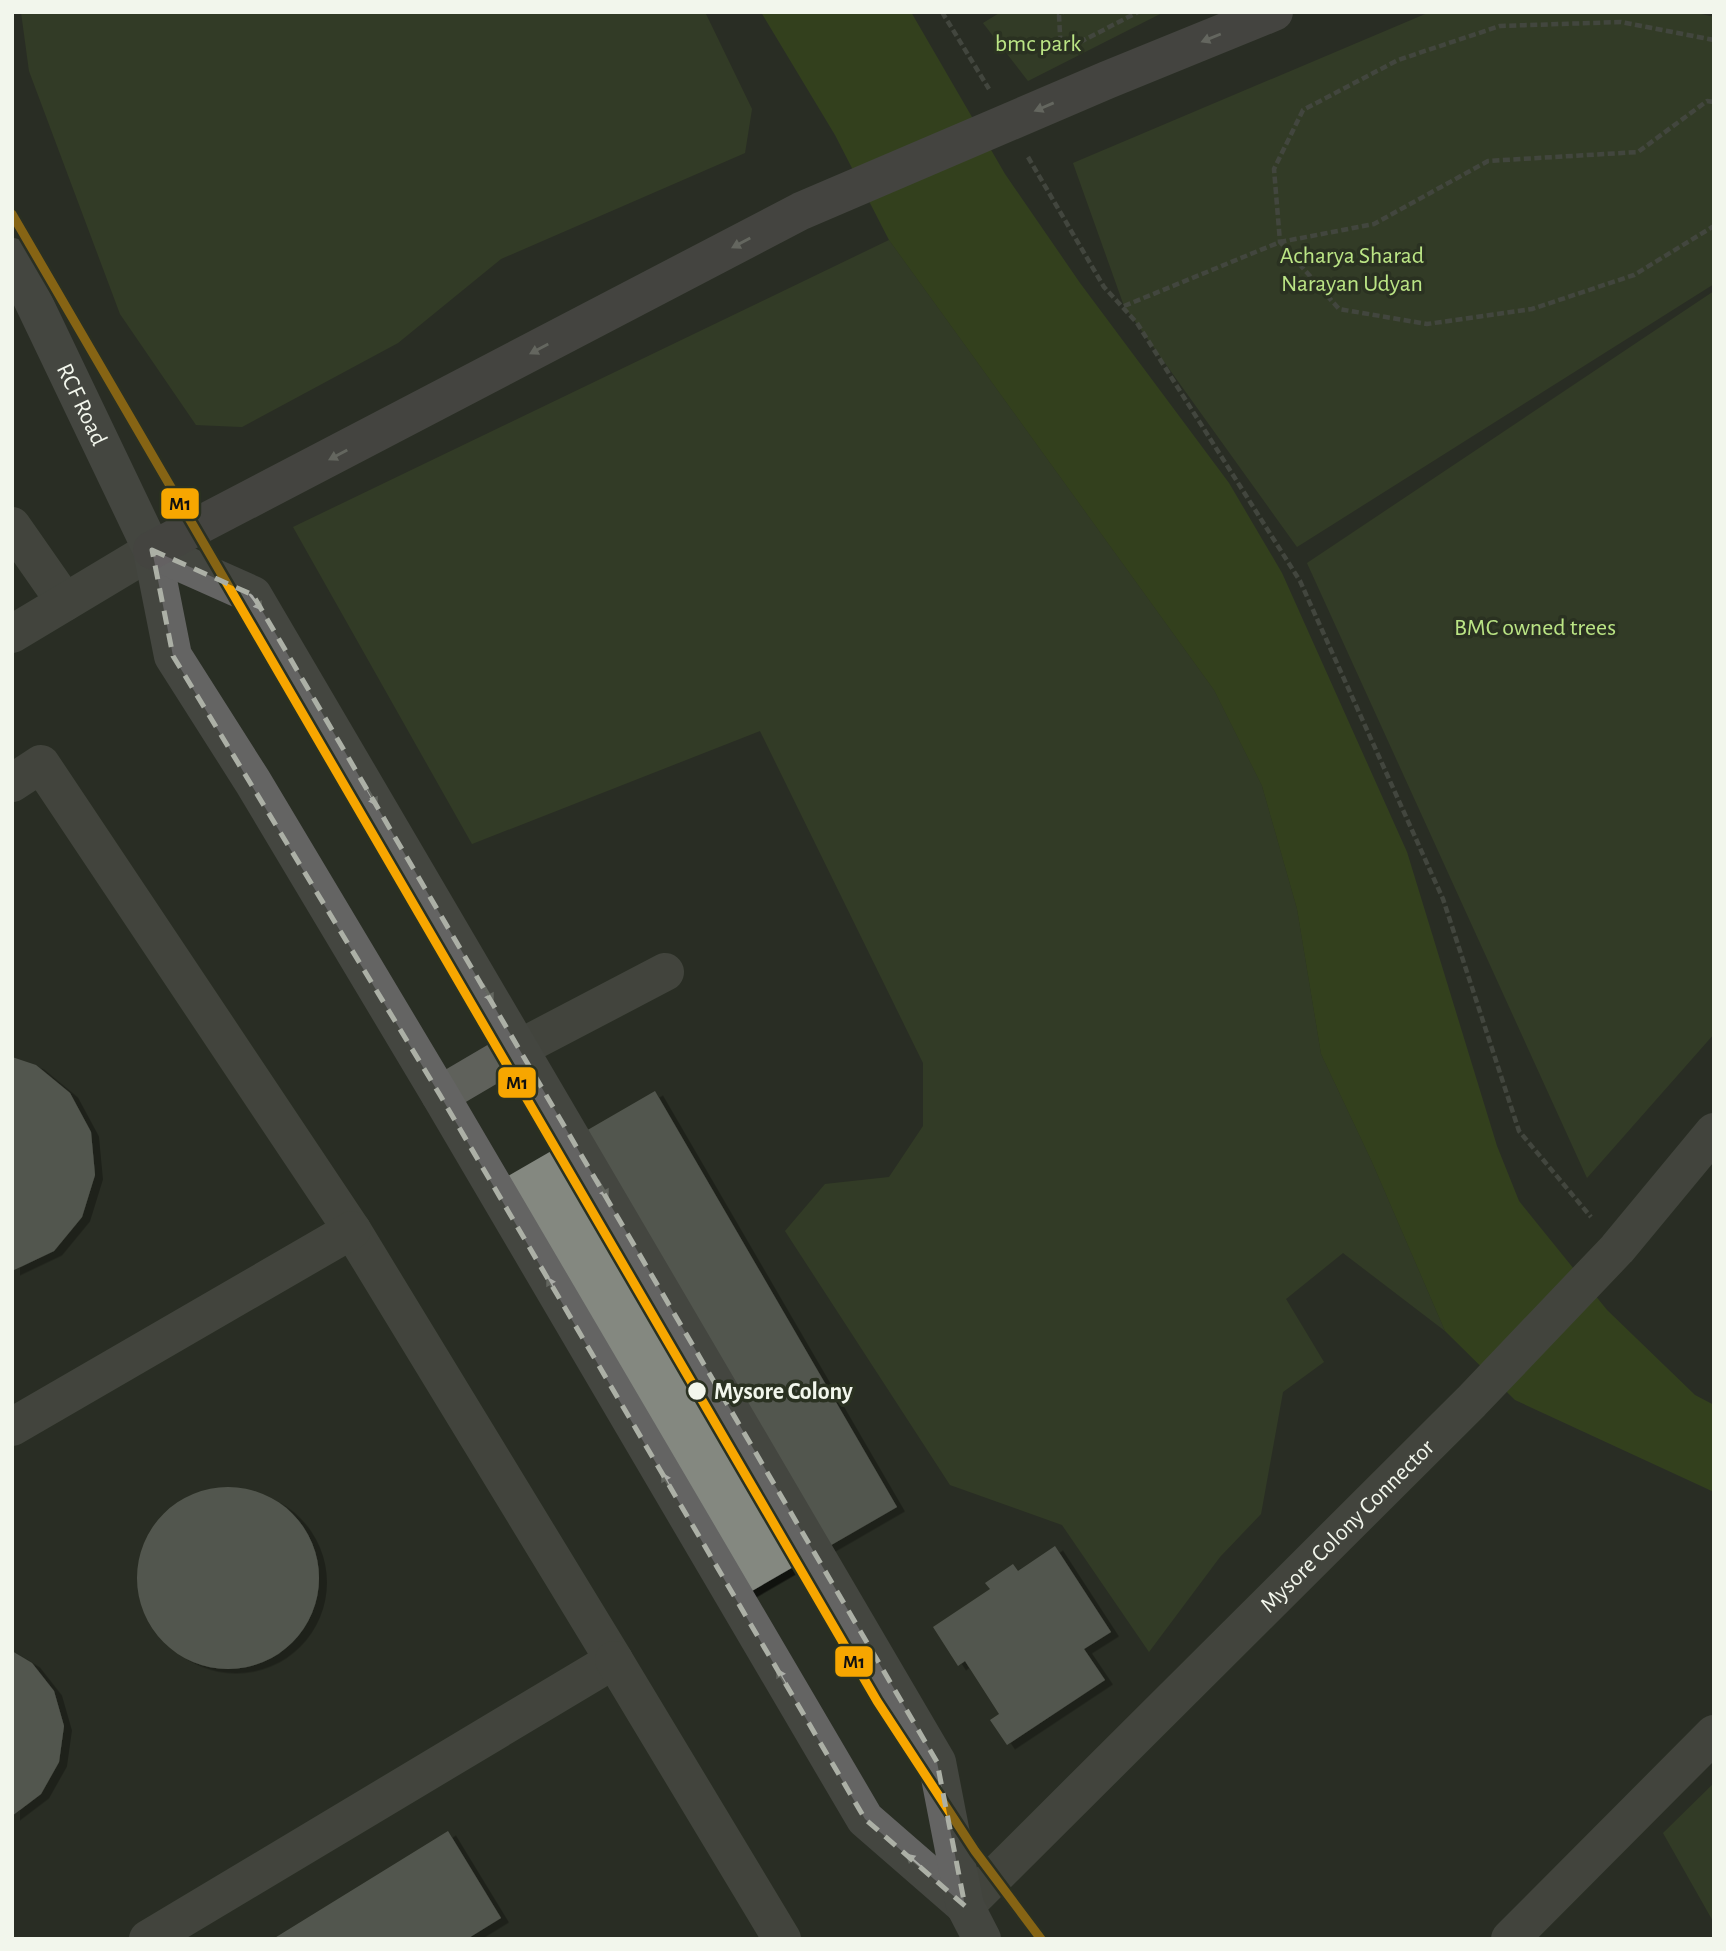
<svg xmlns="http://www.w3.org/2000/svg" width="1726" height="1951" viewBox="0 0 1726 1951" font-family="'Alegreya Sans',sans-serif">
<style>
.green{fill:#3d4d28}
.water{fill:#3f5816}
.building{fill:#848880;filter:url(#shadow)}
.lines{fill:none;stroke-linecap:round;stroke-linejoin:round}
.path{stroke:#61645e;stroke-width:4.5;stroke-dasharray:7 3.5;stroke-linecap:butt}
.minor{stroke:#5f615b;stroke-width:38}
.major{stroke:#646463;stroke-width:38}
.highway{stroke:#646162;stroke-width:38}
.metro-1-casing{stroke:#2a3121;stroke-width:14}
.metro-1{stroke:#f7a600;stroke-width:9}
.oneway{fill:#abaca7}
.oneway2{fill:#abada8}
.marked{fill:none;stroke:#acb0a6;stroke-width:5;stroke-dasharray:14 9;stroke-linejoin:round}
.stop-dot{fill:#f2f6ec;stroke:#2a3121;stroke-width:2.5}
.labels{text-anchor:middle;stroke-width:7;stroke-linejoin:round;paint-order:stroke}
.park-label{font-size:24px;fill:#bbe585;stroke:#2a3121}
.street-label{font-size:24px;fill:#f2f6ec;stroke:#2a3121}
.stop-label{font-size:24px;font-weight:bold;fill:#f2f6ec;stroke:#2a3121;text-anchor:start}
.line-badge{stroke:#2a3121;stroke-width:2.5}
.pale-badge-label{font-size:19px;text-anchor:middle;font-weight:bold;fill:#111}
</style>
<defs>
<filter id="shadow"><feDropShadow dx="8" dy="4.5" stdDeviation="0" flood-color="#0009"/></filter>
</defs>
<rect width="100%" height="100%" fill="#292e24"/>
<path class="green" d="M21 12H705L752 109 745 153 501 259 398 343 242 427 196 425 120 314 29 71Z
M1001 12H1164L1028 81 983 23Z
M1430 12H1693L1714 17V284L1297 547 1124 306 1073 163Z
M889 240 1214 690 1262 786 1297 909 1321 1054 1372 1162 1445 1331 1343 1253 1286 1299 1324 1362 1283 1392 1261 1514 1220 1557 1149 1652 1062 1525 950 1485 785 1231 825 1184 889 1177 923 1126V1063L760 731 472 844 293 527Z
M1714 291V1034L1587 1178 1307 563Z
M1714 1783V1923L1663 1833Z"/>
<path class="water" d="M761 12H911L1005 174 1080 283 1229 483 1282 573 1407 852 1497 1146 1519 1201 1607 1310 1695 1395 1714 1405V1492L1515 1400 1445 1331 1372 1162 1321 1054 1297 909 1262 786 1214 690 889 240 835 135Z"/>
<path class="building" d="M12 1057 36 1065 70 1093 91 1132 95 1175 82 1217 54 1251 12 1271Z
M655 1091 897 1507 738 1599 496 1183Z
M137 1578a91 91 0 1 1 182 0a91 91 0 1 1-182 0Z
M1055 1546 1111 1632 1084 1649 1105 1680 1007 1745 990 1720 999 1714 965 1661 958 1666 933 1627 990 1589 985 1583 1013 1564 1018 1571Z
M12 1651 32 1663 54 1691 64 1726 59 1762 41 1794 12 1816Z
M448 1831 501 1918 467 1939H273Z"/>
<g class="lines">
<path class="path" d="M942 12 989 89
M1714 40 1621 22 1500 26 1398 60 1303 110 1274 169 1280 242 1339 309 1427 324 1532 309 1634 275 1714 226
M1061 52 1138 12
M1061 53 1059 15 1063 12
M1028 157 1104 287 1137 323 1300 581 1443 899 1519 1131 1591 1217
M1124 306 1280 242 1374 224 1488 161 1638 152 1707 101 1714 102"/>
<g class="minor">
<path d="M12 526 65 602"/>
<path d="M12 634 152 550"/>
<path d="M12 783 41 764 352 1230 614 1660 148 1939"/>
<path d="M440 1095 520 1048 665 972"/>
<path d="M12 1427 352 1230"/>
<path d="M614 1660 782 1939"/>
<path id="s1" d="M965 1906 1471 1402 1617 1249 1714 1132"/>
<path d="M1510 1939 1714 1734"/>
</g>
<g class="major">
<path id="s2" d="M12 257 152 550 173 656 253 782 440 1095 865 1819 965 1906"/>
<path d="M152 550 253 595 937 1762 965 1906 982 1939"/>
</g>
<path class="highway" d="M152 550 801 211 1107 80 1274 12"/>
<g class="metro-1-casing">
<path id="metro-1" d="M12 214 877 1701 975 1851 1041 1939"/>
</g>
<use href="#metro-1" class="metro-1"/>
</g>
<defs><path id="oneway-solid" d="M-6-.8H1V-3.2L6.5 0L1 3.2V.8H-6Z" transform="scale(1.75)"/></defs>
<g class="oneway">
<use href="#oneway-solid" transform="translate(1211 38) rotate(158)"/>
<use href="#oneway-solid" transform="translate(1044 107) rotate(157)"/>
<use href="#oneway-solid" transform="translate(741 243) rotate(152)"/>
<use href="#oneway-solid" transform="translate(539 349) rotate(152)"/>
<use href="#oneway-solid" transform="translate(338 455) rotate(152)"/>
</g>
<g class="oneway2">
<use href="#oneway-solid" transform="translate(256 602) rotate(52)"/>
<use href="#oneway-solid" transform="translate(372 797) rotate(60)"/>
<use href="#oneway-solid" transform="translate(488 993) rotate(60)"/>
<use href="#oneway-solid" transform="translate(603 1189) rotate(60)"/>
<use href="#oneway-solid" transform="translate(552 1286) rotate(-120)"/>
<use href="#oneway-solid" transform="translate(667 1482) rotate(-120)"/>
<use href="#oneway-solid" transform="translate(782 1678) rotate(-120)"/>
<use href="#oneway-solid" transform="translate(914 1861) rotate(-139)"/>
</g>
<path d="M0 0H1726V1951H0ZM152 550 253 595 937 1762 965 1906 865 1819 440 1095 173 656Z" fill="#292e24" fill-opacity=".55" fill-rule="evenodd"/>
<path class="marked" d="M152 550 253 595 937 1762 965 1906 865 1819 440 1095 173 656Z"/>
<circle class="stop-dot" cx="697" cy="1391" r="10"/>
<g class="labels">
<g class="park-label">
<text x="1038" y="51">bmc park</text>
<text x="1352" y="263">Acharya Sharad<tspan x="1352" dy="28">Narayan Udyan</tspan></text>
<text x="1535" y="635">BMC owned trees</text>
</g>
<g class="street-label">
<text dy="8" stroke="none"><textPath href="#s2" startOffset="163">RCF Road</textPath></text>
<text dy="8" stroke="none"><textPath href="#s1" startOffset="539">Mysore Colony Connector</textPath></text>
</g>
<g class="stop-label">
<text x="714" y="1399">Mysore Colony</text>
</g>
</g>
<g class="line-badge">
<rect x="160" y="487" width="40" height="33" rx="7" fill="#f7a600"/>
<rect x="497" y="1066" width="40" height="33" rx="7" fill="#f7a600"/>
<rect x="834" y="1645" width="40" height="33" rx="7" fill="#f7a600"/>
</g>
<g class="pale-badge-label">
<text x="180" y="510">M1</text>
<text x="517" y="1089">M1</text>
<text x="854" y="1668">M1</text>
</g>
<rect width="1726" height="1951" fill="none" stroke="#f2f6ec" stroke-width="28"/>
</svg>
